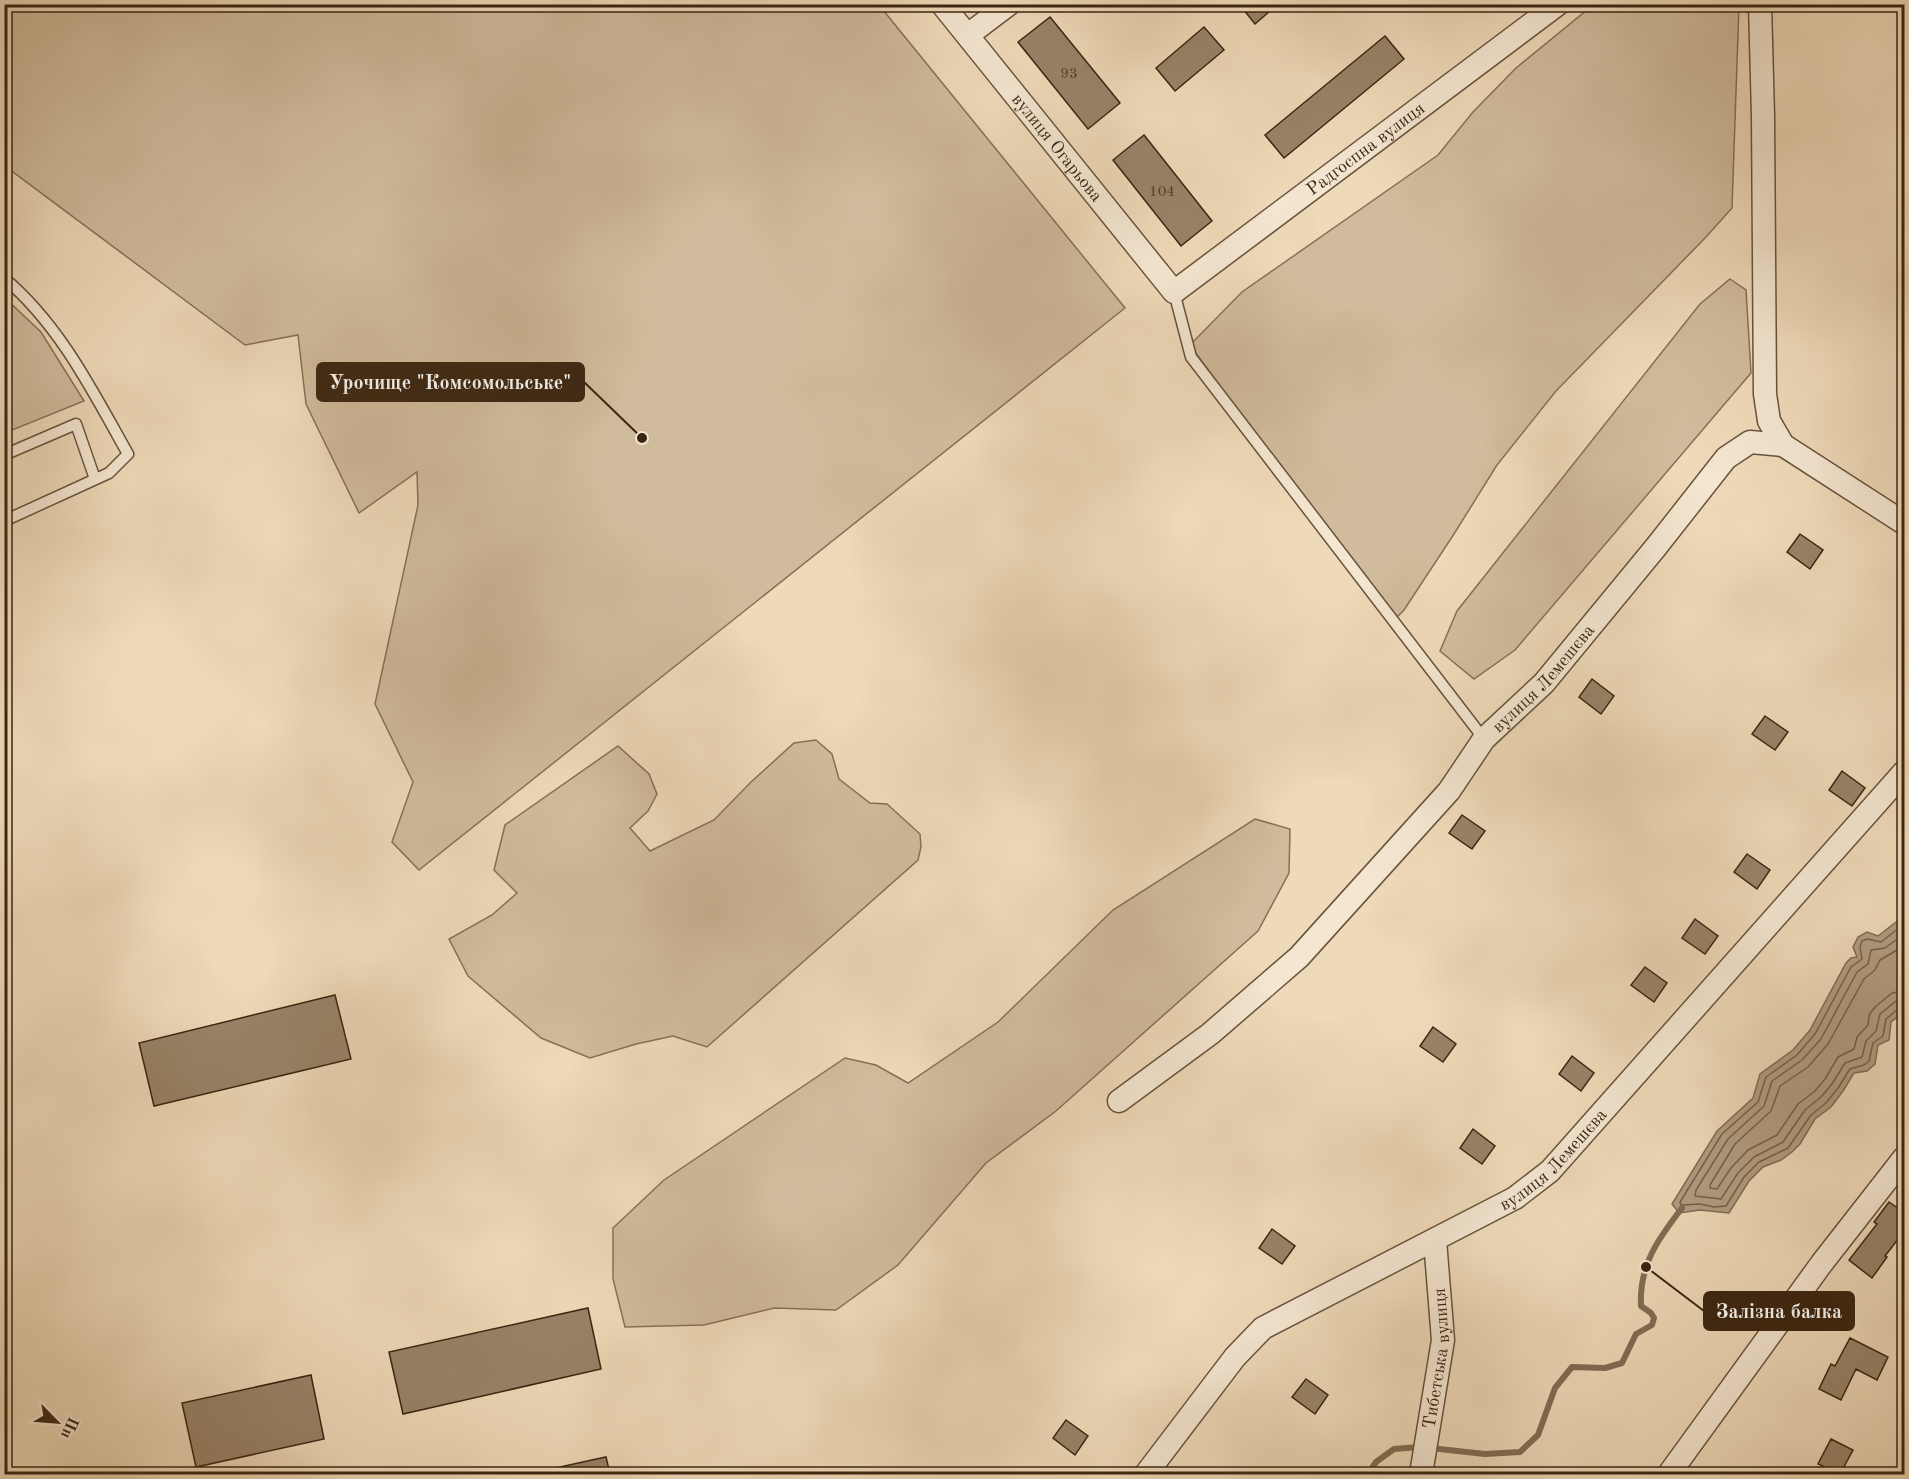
<svg xmlns="http://www.w3.org/2000/svg" width="1909" height="1479" viewBox="0 0 1909 1479" font-family="'Old Standard TT',serif">
<style>
.green{fill:#d0bb9c;stroke:#867057;stroke-width:1.5}
.water{fill:#b19c80;stroke:#826d54;stroke-width:1.5}
.lines{fill:none;stroke-linecap:round;stroke-linejoin:round}
.shore{stroke:#766149;stroke-width:1.5}
.stream{stroke:#826d54;stroke-width:6}
.building{fill:#988368;stroke:#3b2612;stroke-width:1.5}
.lane-casing{stroke:#68533c;stroke-width:13}
.street-casing{stroke:#68533c;stroke-width:25}
.lane{stroke:#f4e6d1;stroke-width:10}
.street{stroke:#f4e6d1;stroke-width:22}
.labels{text-anchor:middle;stroke-width:6;stroke-linejoin:round;paint-order:stroke}
.number-label{font-size:15px;fill:#523d28}
.street-label{font-size:18px;fill:#3b2612;stroke:#f4e6d1}
.leader{fill:none;stroke:#3b2612;stroke-width:2}
.callout-dot{fill:#3b2612;stroke:#f4e6d1;stroke-width:2}
.callout{fill:#3b2612;stroke:#3b2612;stroke-width:2}
.callout-label{font-size:20px;text-anchor:middle;font-weight:bold;fill:#fff}
</style>
<rect width="100%" height="100%" fill="#eed9b8"/>
<filter id="stains"><feTurbulence type="fractalNoise" baseFrequency=".00333" numOctaves="4"/><feColorMatrix values="0 0 0 0 .2 0 0 0 0 .09 0 0 0 0 .02 0 0 0 .5 -.17"/></filter>
<radialGradient id="worn" r=".72"><stop offset=".6" stop-color="#630" stop-opacity="0"/><stop offset="1" stop-color="#630" stop-opacity=".3"/></radialGradient>
<path class="green" d="M4 5H879L1125 308 419 870 392 842 413 782 375 704 418 505 417 472 359 513 306 404 298 335 245 345 5 166Z
M1593 5H1739L1732 208 1706 237 1556 391 1497 465 1454 534 1404 610 1392 622 1190 345 1242 292 1438 155 1473 112 1516 68Z
M1730 279 1746 290 1751 373 1515 650 1474 679 1440 651 1457 611 1700 304Z
M4 297 41 332 84 401 5 433Z
M816 740 832 754 839 779 870 803 887 804 920 834 921 847 918 860 707 1047 673 1036 636 1044 590 1058 541 1038 468 976 449 939 492 915 517 893 494 870 505 825 618 746 649 774 657 794 648 811 630 828 650 851 714 820 751 782 794 743Z
M1255 819 1290 829 1289 873 1258 931 1056 1111 986 1163 898 1265 836 1310 774 1308 704 1325 625 1327 613 1279V1228L664 1180 845 1058 876 1065 908 1083 998 1022 1113 910Z"/>
<path class="water" d="M1904 916V1012L1891 1022 1889 1040 1878 1045 1875 1064 1867 1071 1854 1073 1843 1091 1831 1107 1815 1119 1800 1144 1792 1152 1781 1160 1763 1167 1749 1181 1729 1213 1700 1210 1679 1213 1672 1204 1717 1131 1753 1098 1760 1074 1793 1050 1810 1030 1846 963 1851 958 1857 957 1853 947 1858 937 1867 932 1878 936Z"/>
<g class="lines">
<path class="shore" d="M1904 924 1881 942 1867 939 1862 941 1860 947 1862 959 1851 967 1815 1034 1797 1055 1766 1077 1758 1102 1722 1134 1680 1202 1681 1205 1700 1204 1714 1207 1726 1206 1744 1177 1759 1162 1788 1148 1811 1115 1826 1103 1838 1088 1850 1069 1864 1065 1869 1061 1873 1043 1883 1036 1886 1019 1899 1008 1904 1007
M1904 934 1885 948 1871 950 1868 964 1857 972 1821 1039 1802 1060 1772 1081 1764 1106 1728 1139 1696 1190 1695 1196 1721 1199 1738 1173 1754 1157 1783 1142 1805 1110 1821 1097 1832 1084 1845 1063 1862 1057 1866 1041 1876 1031 1880 1014 1896 1001 1904 1000
M1904 946 1880 960 1875 970 1864 979 1828 1044 1808 1067 1780 1086 1771 1111 1735 1144 1710 1185V1188L1717 1189 1731 1168 1748 1150 1777 1135 1798 1104 1815 1091 1825 1079 1838 1057 1854 1049 1857 1037 1868 1025 1869 1015 1875 1007 1892 993 1904 991"/>
<path class="stream" d="M1430 1448 1485 1454 1520 1452 1538 1435 1555 1388 1572 1367 1605 1368 1622 1363 1636 1334 1652 1325 1654 1318 1651 1313 1641 1306C1639 1265 1658 1239 1682 1208
M1368 1474 1376 1462 1394 1449 1419 1447"/>
</g>
<path class="building" d="M1239 4H1278L1255 24Z
M1050 17 1120 103 1088 129 1018 42Z
M1204 27 1224 50 1175 91 1156 68Z
M1385 36 1404 59 1284 158 1265 135Z
M1144 135 1212 221 1181 246 1113 160Z
M1800 534 1823 550 1810 569 1787 552Z
M1592 679 1614 696 1601 714 1579 697Z
M1765 716 1788 732 1775 750 1752 734Z
M1842 771 1865 788 1852 806 1829 790Z
M1462 815 1485 831 1472 849 1449 833Z
M1747 854 1770 870 1757 889 1734 872Z
M1695 919 1718 936 1705 954 1682 938Z
M1645 967 1667 983 1654 1002 1631 985Z
M335 995 351 1059 154 1106 139 1043Z
M1433 1027 1456 1044 1443 1062 1420 1046Z
M1572 1056 1594 1073 1581 1091 1559 1074Z
M1473 1129 1495 1146 1482 1164 1460 1148Z
M1889 1202 1905 1213V1230L1885 1256 1887 1257 1872 1278 1849 1260 1877 1224 1874 1222Z
M1272 1229 1295 1246 1282 1264 1259 1248Z
M588 1308 601 1369 403 1414 389 1352Z
M1850 1338 1888 1357 1877 1380 1856 1369 1841 1400 1819 1389 1831 1364 1835 1366Z
M311 1375 324 1439 196 1467 182 1403Z
M1306 1379 1328 1395 1315 1414 1292 1397Z
M1066 1420 1088 1436 1075 1455 1053 1438Z
M1831 1439 1853 1450 1840 1474 1818 1464Z
M606 1457 610 1474H555V1468Z"/>
<g class="lines">
<g class="lane-casing">
<path id="lane" d="M4 278C60 325 93 392 128 454L109 473 4 521
M1174 292 1191 357 1484 739
M4 455 76 424 95 479"/>
</g>
<g class="street-casing">
<g id="street">
<path id="s1" d="M942 4 1174 292 1558 4"/>
<path d="M1760 4 1763 116 1765 394 1769 421 1783 445 1904 523"/>
<path d="M968 35 1009 4"/>
<path id="s2" d="M1119 1101 1210 1034 1299 957 1449 791 1484 739 1544 683 1656 547 1726 458 1750 442 1783 445"/>
<path id="s3" d="M1146 1474 1235 1357 1263 1328 1515 1198 1550 1171 1904 772"/>
<path id="s4" d="M1421 1474 1443 1340 1435 1240"/>
<path d="M1669 1474 1822 1263 1904 1158"/>
</g>
</g>
<use href="#lane" class="lane"/>
<use href="#street" class="street"/>
</g>
<g class="labels">
<g class="number-label">
<text x="1069" y="78">93</text>
<text x="1162" y="196">104</text>
</g>
<g class="street-label">
<text dy="6" stroke="none"><textPath href="#s1" startOffset="184">вулиця Огарьова</textPath></text>
<text dy="6" stroke="none"><textPath href="#s1" startOffset="609">Радгоспна вулиця</textPath></text>
<text dy="6" stroke="none"><textPath href="#s2" startOffset="602">вулиця Лемешєва</textPath></text>
<text dy="6" stroke="none"><textPath href="#s3" startOffset="525">вулиця Лемешєва</textPath></text>
<text dy="6" stroke="none"><textPath href="#s4" startOffset="117">Тибетська вулиця</textPath></text>
</g>
</g>
<path class="leader" d="M642 438L584 382M1646 1267L1704 1311"/>
<g class="callout-dot">
<circle cx="642" cy="438" r="6"/>
<circle cx="1646" cy="1267" r="6"/>
</g>
<g class="callout">
<rect x="317" y="363" width="267" height="38" rx="6"/>
<rect x="1704" y="1292" width="150" height="38" rx="6"/>
</g>
<g class="callout-label">
<text x="450" y="389">Урочище "Комсомольське"</text>
<text x="1779" y="1318">Залізна балка</text>
</g>
<rect width="1909" height="1479" fill="none" stroke="#eed9b8" stroke-width="24"/>
<rect x="6" y="6" width="1897" height="1467" fill="none" stroke="#3b2612" stroke-width="3"/>
<rect x="12" y="12" width="1885" height="1455" fill="none" stroke="#3b2612" stroke-width="1.5"/>
<g transform="translate(57 1422) rotate(115)" stroke="#f4e6d1" stroke-width="4.5" paint-order="stroke">
<path d="M0-4.5L10 22L0 15L-10 22Z" fill="#3b2612"/>
<text y="-9" font-size="16" font-weight="bold" text-anchor="middle" fill="#3b2612">Пн</text>
</g>
<rect width="100%" height="100%" filter="url(#stains)"/>
<rect width="100%" height="100%" fill="url(#worn)"/>
</svg>
